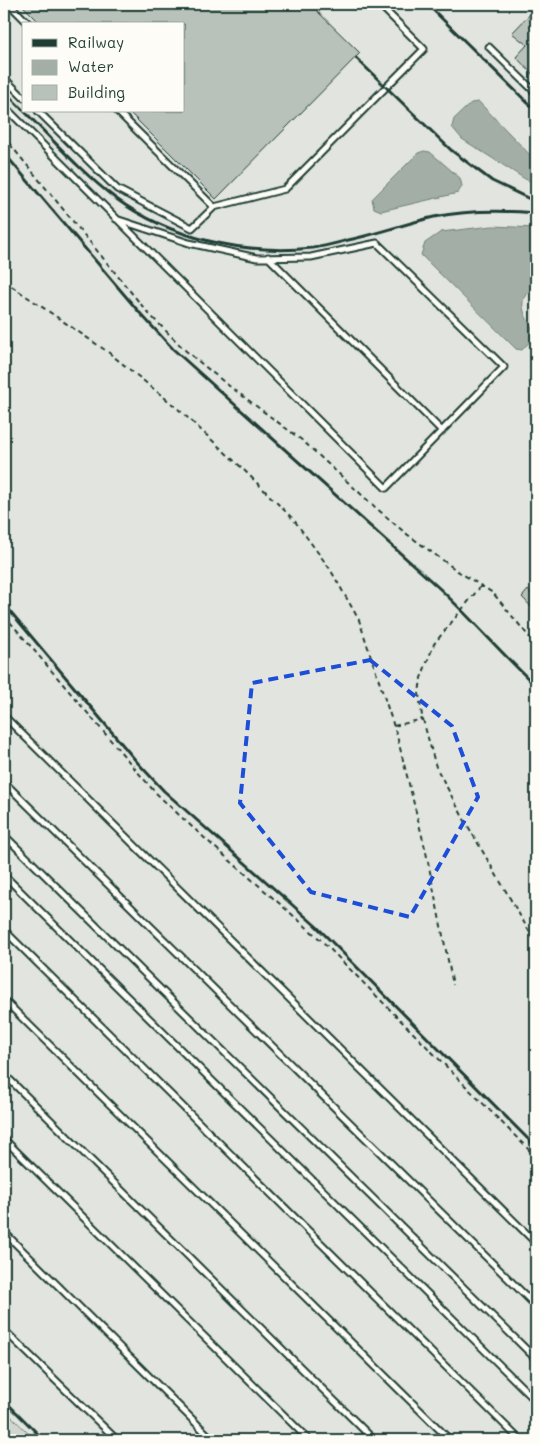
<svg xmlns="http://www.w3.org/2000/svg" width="540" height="1444" viewBox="0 0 540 1444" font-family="Mali,sans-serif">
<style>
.built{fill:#e2e5df;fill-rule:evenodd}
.green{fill:#d1d6d1;stroke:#788a82}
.water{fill:#a3aea7;stroke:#6e8179}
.building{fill:#b9c1bb;stroke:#1f3d34}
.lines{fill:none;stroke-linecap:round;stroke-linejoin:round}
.service-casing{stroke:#1f3d34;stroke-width:9}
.path{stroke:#1f3d34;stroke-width:2;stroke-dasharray:5 4;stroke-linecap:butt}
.service{stroke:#fdfcf7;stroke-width:5}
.rail{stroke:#1f3d34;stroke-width:3}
.marked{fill:none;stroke:#1d4ed8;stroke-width:4;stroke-dasharray:10 6;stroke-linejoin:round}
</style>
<rect width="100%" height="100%" fill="#f4f4ef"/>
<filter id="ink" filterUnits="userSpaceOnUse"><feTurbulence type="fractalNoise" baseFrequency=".02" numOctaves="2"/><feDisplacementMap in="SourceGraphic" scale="10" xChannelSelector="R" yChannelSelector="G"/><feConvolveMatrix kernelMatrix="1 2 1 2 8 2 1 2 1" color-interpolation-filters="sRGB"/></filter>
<g filter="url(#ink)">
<path class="built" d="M4 4H536V1440H35L4 1409ZM24 24H184V111H24Z"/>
<path class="green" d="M4 1409 35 1440H4Z"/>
<path class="water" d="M479 102 536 161V184L525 179 462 139 452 127 454 119 471 103Z
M424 151 430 152 460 178 462 186 458 193 381 211 374 208 372 199 418 153Z
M492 226 536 228V293L528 292C515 306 530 321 535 336L522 350 516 349 421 255 425 243 441 232Z"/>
<path class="building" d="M21 4H310L360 53 216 199 128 111H184V24H41Z
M536 8V78L516 57 527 45 512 33Z
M528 590 536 599V612L522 597Z"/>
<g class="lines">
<g class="service-casing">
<path id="service" d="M9 4 29 24
M489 47 536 93
M4 78 24 98
M4 106 386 488 504 367 377 243 311 257 257 258 189 243 116 219
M38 111 117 189 192 228 214 207 285 189 424 49 379 4
M117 111 214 207
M268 257 442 431
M4 716 536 1243
M4 782 536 1306
M4 835 536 1359
M4 875 536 1401
M4 930 520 1440
M4 1000 450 1440
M4 1074 374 1440
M4 1139 309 1440
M4 1232 213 1440
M4 1330 117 1440"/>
</g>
<path class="path" d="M4 137 148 313 186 351 224 382 303 441 375 507 404 532 459 572 493 593 536 645
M4 281 108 352 176 407 241 467 294 520 330 569 359 620 397 736 426 852 453 985
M481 586 434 644 421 678 419 694 422 716 436 767 465 821 536 943
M4 615 154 791C208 844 268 892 324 943L536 1157
M394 726 423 719"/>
<use href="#service" class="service"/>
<path class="rail" d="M427 4 536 111
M356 58 451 150 492 181 536 202
M4 91 24 111
M24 111C53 140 82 173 115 198 171 239 244 255 313 248 328 246 343 241 357 238 383 232 408 223 434 217 468 210 502 210 536 213
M4 153 139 312 173 349 439 588C472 619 502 654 536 686
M4 604 137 762 164 791 316 926 536 1147
M4 1400 44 1440"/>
</g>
</g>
<path class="marked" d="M370 660 452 726 478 797 410 917 311 892 240 803 252 683Z"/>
<rect width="540" height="1444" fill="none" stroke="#fdfcf7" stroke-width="20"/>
<rect x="10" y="10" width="520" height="1424" fill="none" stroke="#1f3d34" stroke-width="2" filter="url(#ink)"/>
<rect x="22" y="22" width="162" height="90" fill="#fdfcf7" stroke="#a4b0a9"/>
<rect x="32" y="39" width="25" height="8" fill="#1f3d34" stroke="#a4b0a9"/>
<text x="68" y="48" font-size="15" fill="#1f3d34">Railway</text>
<rect x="32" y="60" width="25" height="15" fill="#a3aea7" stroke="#a4b0a9"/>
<text x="68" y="72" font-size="15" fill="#1f3d34">Water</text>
<rect x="32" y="85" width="25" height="15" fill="#b9c1bb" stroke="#a4b0a9"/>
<text x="68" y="98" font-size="15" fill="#1f3d34">Building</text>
</svg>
